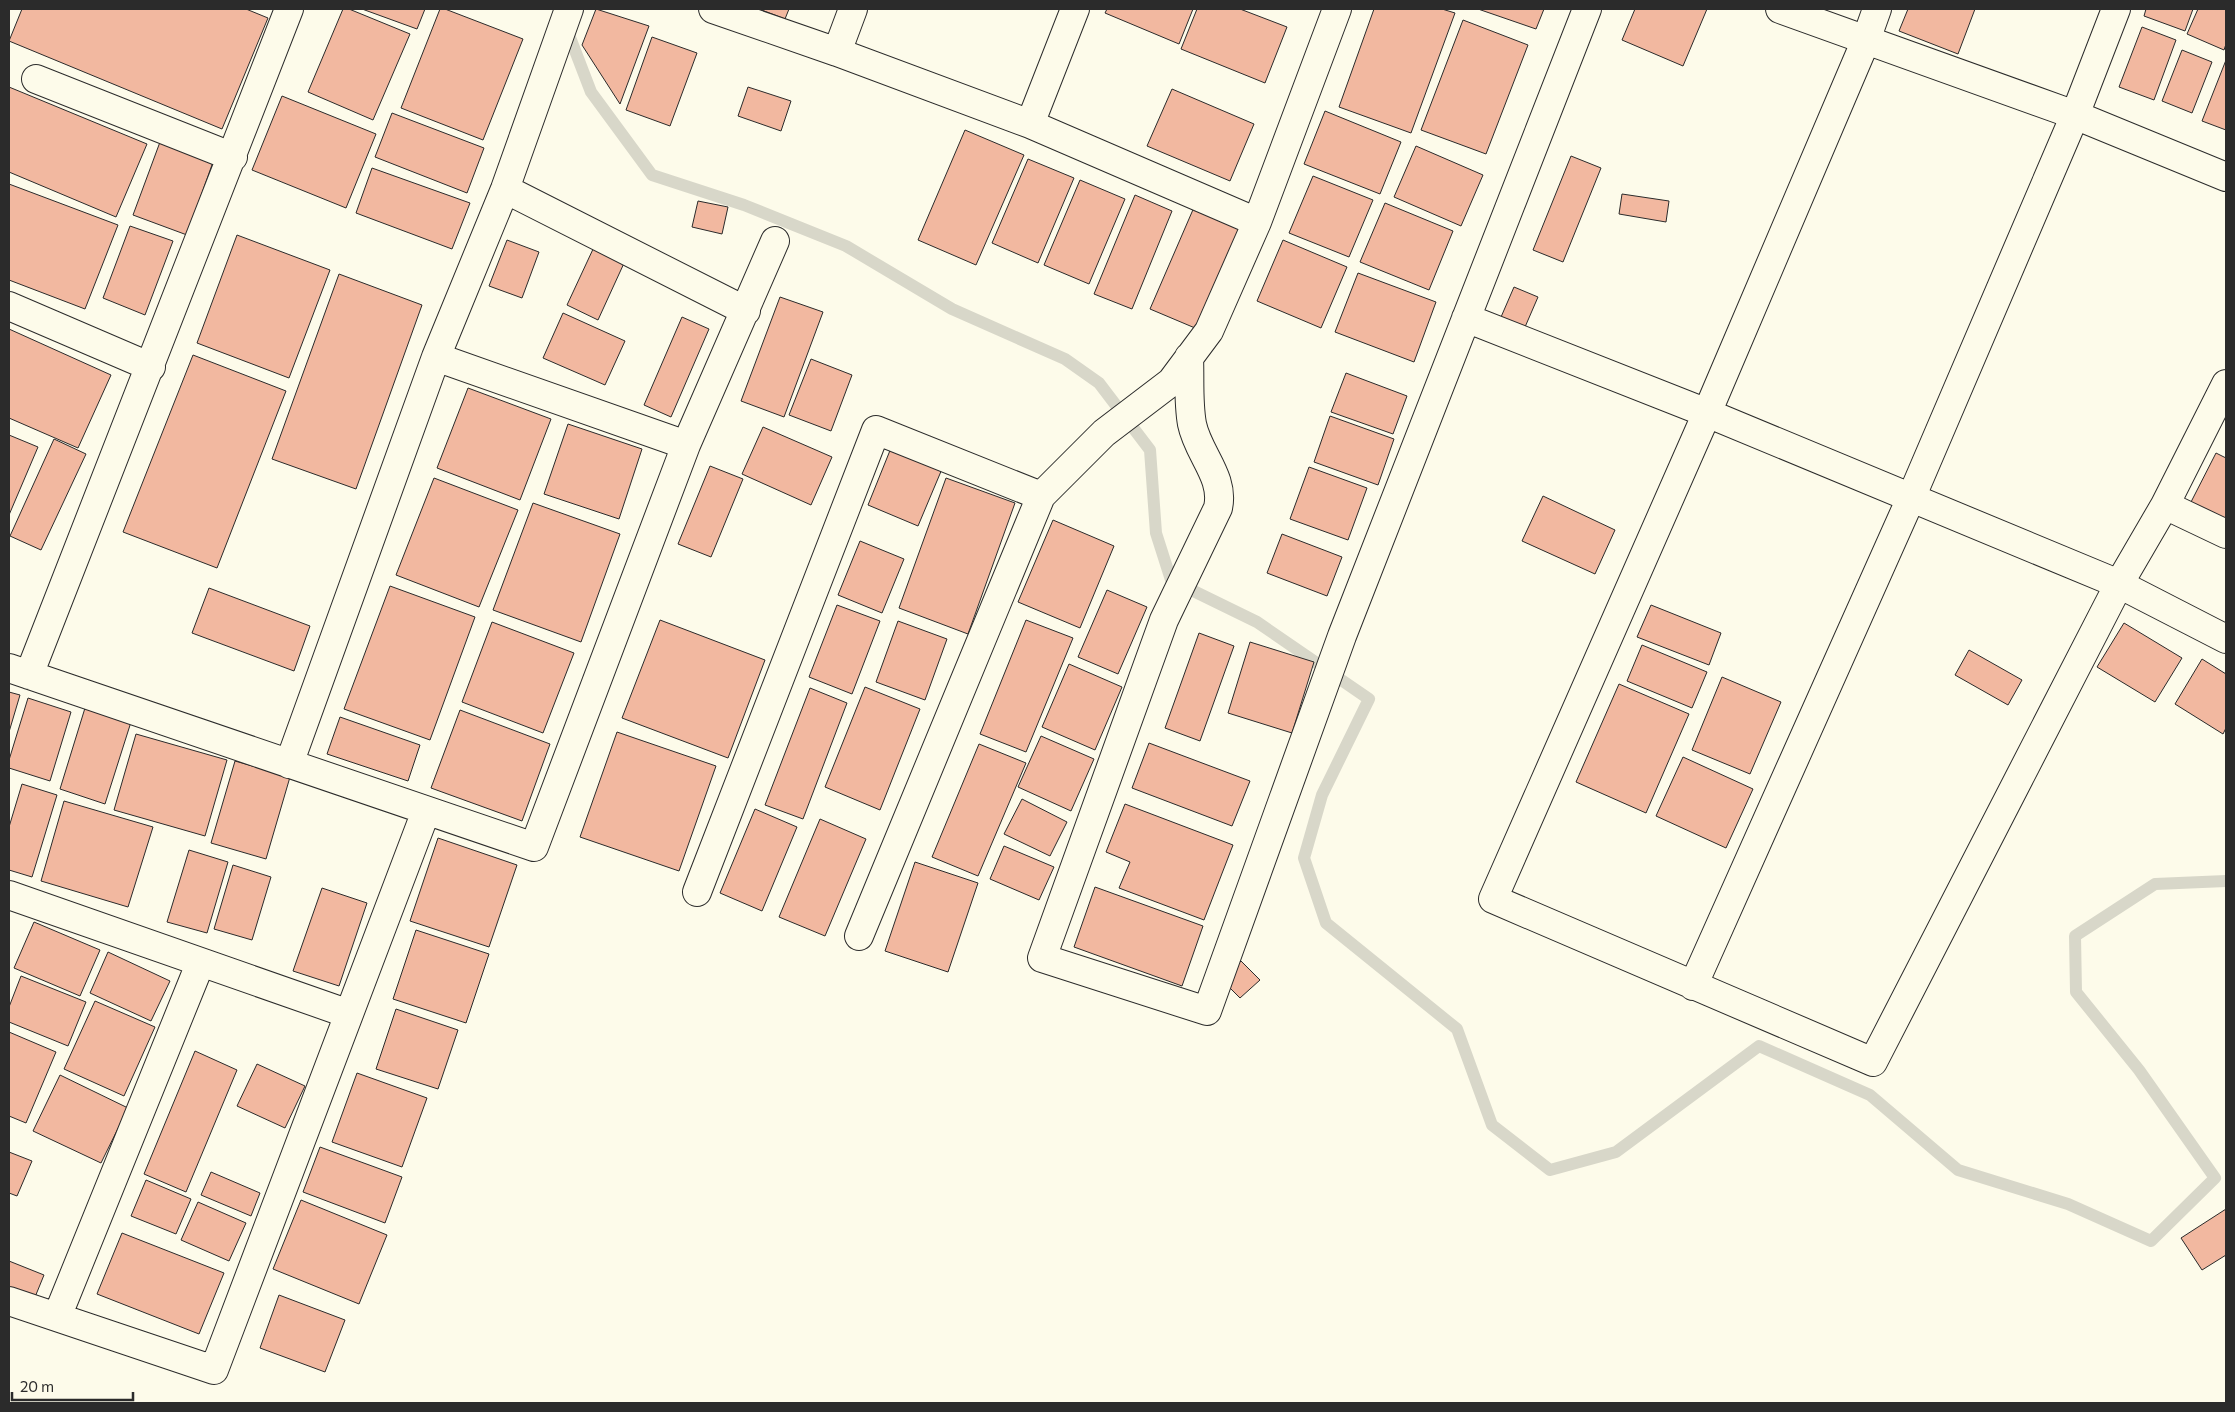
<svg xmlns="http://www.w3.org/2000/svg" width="2235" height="1412" viewBox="0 0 2235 1412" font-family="Commissioner,sans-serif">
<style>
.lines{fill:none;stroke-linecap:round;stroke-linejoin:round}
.stream{stroke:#d8d7c9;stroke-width:12}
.building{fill:#f2b8a0;stroke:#2b2b2b}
.street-casing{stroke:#2b2b2b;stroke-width:30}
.street{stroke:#fdfbea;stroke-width:28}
</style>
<rect width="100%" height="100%" fill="#fdfbea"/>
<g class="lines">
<path class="stream" d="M566 27 591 92 652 175 744 205 846 246 952 309 1065 359 1099 383 1150 450 1156 533 1171 580 1257 622 1369 699 1322 795 1304 858 1326 923 1457 1029 1492 1125 1550 1170 1616 1152 1759 1046 1870 1095 1958 1170 2068 1204 2151 1241 2215 1178 2139 1070 2076 992 2075 936 2155 884 2226 881"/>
</g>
<path class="building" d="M22 9H246L268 18 222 129 9 41Z
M343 9H349L410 34 373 120 308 92Z
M362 9H425L417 29Z
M440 9H445L523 39 483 140 401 108Z
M596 9 649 26 620 104 582 45Z
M759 9H789L785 19Z
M1107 9H1193L1179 44 1105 13Z
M1197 9H1240L1287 27 1265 83 1181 49Z
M1374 9H1442L1455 13 1411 133 1339 107Z
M1478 9H1544L1536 29Z
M1635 9H1707L1683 66 1622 40Z
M1908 9H1975L1958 54 1899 31Z
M2146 9H2193L2185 31 2144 16Z
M2198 9H2226V44L2224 50 2187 34Z
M1463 20 1528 45 1486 154 1421 130Z
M2142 27 2176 40 2154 100 2119 87Z
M652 37 697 53 670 126 626 110Z
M2182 50 2212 62 2192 113 2162 101Z
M2226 60V130L2202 121Z
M9 87 147 144 116 217 9 172Z
M748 87 791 101 781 131 738 116Z
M1172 89 1254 124 1230 181 1147 146Z
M282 96 376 134 346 208 252 170Z
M1325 111 1401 142 1380 194 1304 164Z
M392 113 484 148 467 193 375 157Z
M965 130 1024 155 976 265 918 240Z
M160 142 213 162 187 235 133 215Z
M1416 146 1483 175 1461 226 1394 197Z
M1571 156 1601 168 1563 262 1533 250Z
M1028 159 1074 178 1038 263 992 243Z
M372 168 470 203 452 249 356 213Z
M1313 176 1373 200 1349 257 1289 233Z
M1080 180 1125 199 1089 284 1044 265Z
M9 184 118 225 85 309 9 280Z
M1622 194 1669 201 1666 222 1619 214Z
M1135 195 1172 211 1132 309 1094 294Z
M698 201 728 207 722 234 692 227Z
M1385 203 1453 231 1429 290 1360 262Z
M1195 205 1241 225 1195 328 1150 309Z
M130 226 173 241 145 315 103 298Z
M237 235 330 270 289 378 197 343Z
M507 240 539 252 522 298 489 286Z
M1283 240 1347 267 1321 328 1257 301Z
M594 247 625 261 598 320 567 305Z
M1358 273 1436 302 1414 362 1335 332Z
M339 274 422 305 356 489 272 459Z
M1514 287 1538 297 1522 334 1498 324Z
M780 297 823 312 784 417 741 401Z
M563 313 625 341 605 385 543 358Z
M682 317 709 329 671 417 644 405Z
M9 329 111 375 78 448 9 418Z
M193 355 286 391 217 568 123 532Z
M811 359 852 375 831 431 789 415Z
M1346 373 1407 396 1393 434 1331 412Z
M468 388 551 419 520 500 437 468Z
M1330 416 1394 439 1378 485 1314 462Z
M568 424 642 449 619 519 544 494Z
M763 427 832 457 811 505 742 474Z
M9 435 38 447 9 515Z
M54 439 86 454 41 550 10 536Z
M891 448 942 469 918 526 868 505Z
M2216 453 2226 458V520L2191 502Z
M710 466 743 479 711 557 678 544Z
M1309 467 1367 488 1348 540 1290 519Z
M434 478 518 510 479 607 396 575Z
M946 478 1015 503 968 634 899 608Z
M1543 496 1615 530 1595 574 1522 541Z
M533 503 620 534 581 642 493 610Z
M1053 520 1114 546 1080 628 1018 602Z
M1282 534 1342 557 1327 596 1267 573Z
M860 541 904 559 882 613 838 595Z
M390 586 475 617 430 740 344 709Z
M209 588 310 626 294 671 192 633Z
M1107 590 1147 607 1118 674 1078 657Z
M837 605 880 621 852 694 809 677Z
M1651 605 1721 633 1709 665 1637 637Z
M660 620 765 660 728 758 622 718Z
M1026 620 1073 638 1026 752 980 734Z
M898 621 947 639 925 700 876 682Z
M492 622 574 653 543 733 462 702Z
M2124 623 2182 658 2155 702 2097 667Z
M1199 633 1234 646 1200 741 1165 728Z
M1250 642 1314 662 1292 733 1228 713Z
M1642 645 1707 672 1692 708 1627 681Z
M1969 650 2022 680 2008 705 1955 675Z
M2202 659 2226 674V728L2223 734 2175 704Z
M1069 664 1122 687 1095 750 1042 727Z
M1722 677 1781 702 1750 774 1692 750Z
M1619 684 1689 714 1646 813 1576 782Z
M865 687 920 709 880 810 825 787Z
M810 688 847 703 803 819 765 805Z
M9 692 20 695 9 732Z
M28 698 71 712 50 781 9 768V760Z
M85 708 131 722 105 804 60 789Z
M460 710 550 744 522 821 431 788Z
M340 717 420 745 408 781 327 754Z
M617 732 716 766 679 871 580 837Z
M136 734 227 760 205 836 114 810Z
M1041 736 1094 759 1071 811 1018 787Z
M1149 743 1250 781 1232 826 1132 788Z
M979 744 1026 763 978 876 932 857Z
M1683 757 1753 789 1726 848 1656 816Z
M235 761 290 777 266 859 211 843Z
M22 784 57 795 32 877 9 870V827Z
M1022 799 1067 822 1050 856 1004 834Z
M64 801 153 827 128 907 41 881Z
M1125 804 1233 845 1204 920 1119 888 1130 862 1106 852Z
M755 809 797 827 762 911 720 893Z
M820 819 866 839 825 936 779 917Z
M438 838 517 865 489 947 410 921Z
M1004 846 1054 867 1039 900 990 879Z
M189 850 228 862 207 933 167 922Z
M915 862 978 883 948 972 885 951Z
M233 865 271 877 252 940 214 929Z
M1095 887 1203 926 1182 986 1074 947Z
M322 888 367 903 339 986 293 971Z
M34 922 100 950 80 996 14 968Z
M416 930 489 954 466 1023 393 999Z
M108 952 170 981 151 1021 90 993Z
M1241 961 1260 980 1240 998 1221 979Z
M21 976 86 1002 68 1046 9 1022V1007Z
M95 1001 155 1027 124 1096 64 1069Z
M396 1009 458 1030 438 1089 376 1069Z
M9 1032 56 1052 26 1123 9 1116Z
M195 1051 237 1070 186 1192 144 1174Z
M257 1064 305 1086 285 1128 237 1106Z
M357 1073 427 1098 402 1167 332 1142Z
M60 1075 128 1108 101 1163 33 1131Z
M320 1147 402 1177 385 1223 303 1192Z
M9 1152 32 1161 17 1196 9 1193Z
M211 1172 260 1193 251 1216 201 1195Z
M146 1180 191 1199 176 1234 131 1216Z
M301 1200 387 1235 359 1304 273 1269Z
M198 1202 246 1223 229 1261 181 1240Z
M2226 1209V1255L2202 1270 2181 1238Z
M122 1233 224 1273 199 1334 97 1294Z
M9 1261 44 1275 33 1302 9 1292Z
M279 1295 345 1320 325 1372 260 1348Z"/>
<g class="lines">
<g class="street-casing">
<path id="street" d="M713 9 837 52 1030 124 1257 222
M1780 9 2075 115 2226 177
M1877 9 1866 40 1707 413 1493 899 1873 1062 2119 584 2165 505 2226 384
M837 52 853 9
M36 79 233 157
M1030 124 1075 9
M505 189 746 311
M9 306 151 367
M1466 318 1707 413 2119 584 2226 639
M436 357 686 445
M1189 357C1190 379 1188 402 1192 424 1198 454 1225 477 1218 508L1164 620 1042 958 1207 1011 1342 636 1587 9
M2165 505 2226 534
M9 668 534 847 686 445 775 241
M29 675 289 9
M289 764 436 357 505 189 569 9
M697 892 876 430 1041 496 1104 433 1171 382 1209 331 1257 222 1337 9
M9 895 349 1014
M859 936 1041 496
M1693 986 1911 498 2075 115 2116 9
M9 1301 214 1370 426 811
M57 1317 200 964"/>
</g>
<use href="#street" class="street"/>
</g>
<rect width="2235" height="1412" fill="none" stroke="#2b2b2b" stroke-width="20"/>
<path d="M12 1392v8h121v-8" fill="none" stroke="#2b2b2b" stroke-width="2.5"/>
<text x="20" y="1392" font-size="15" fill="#2b2b2b" stroke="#fdfbea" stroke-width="4" paint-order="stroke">20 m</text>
</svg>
